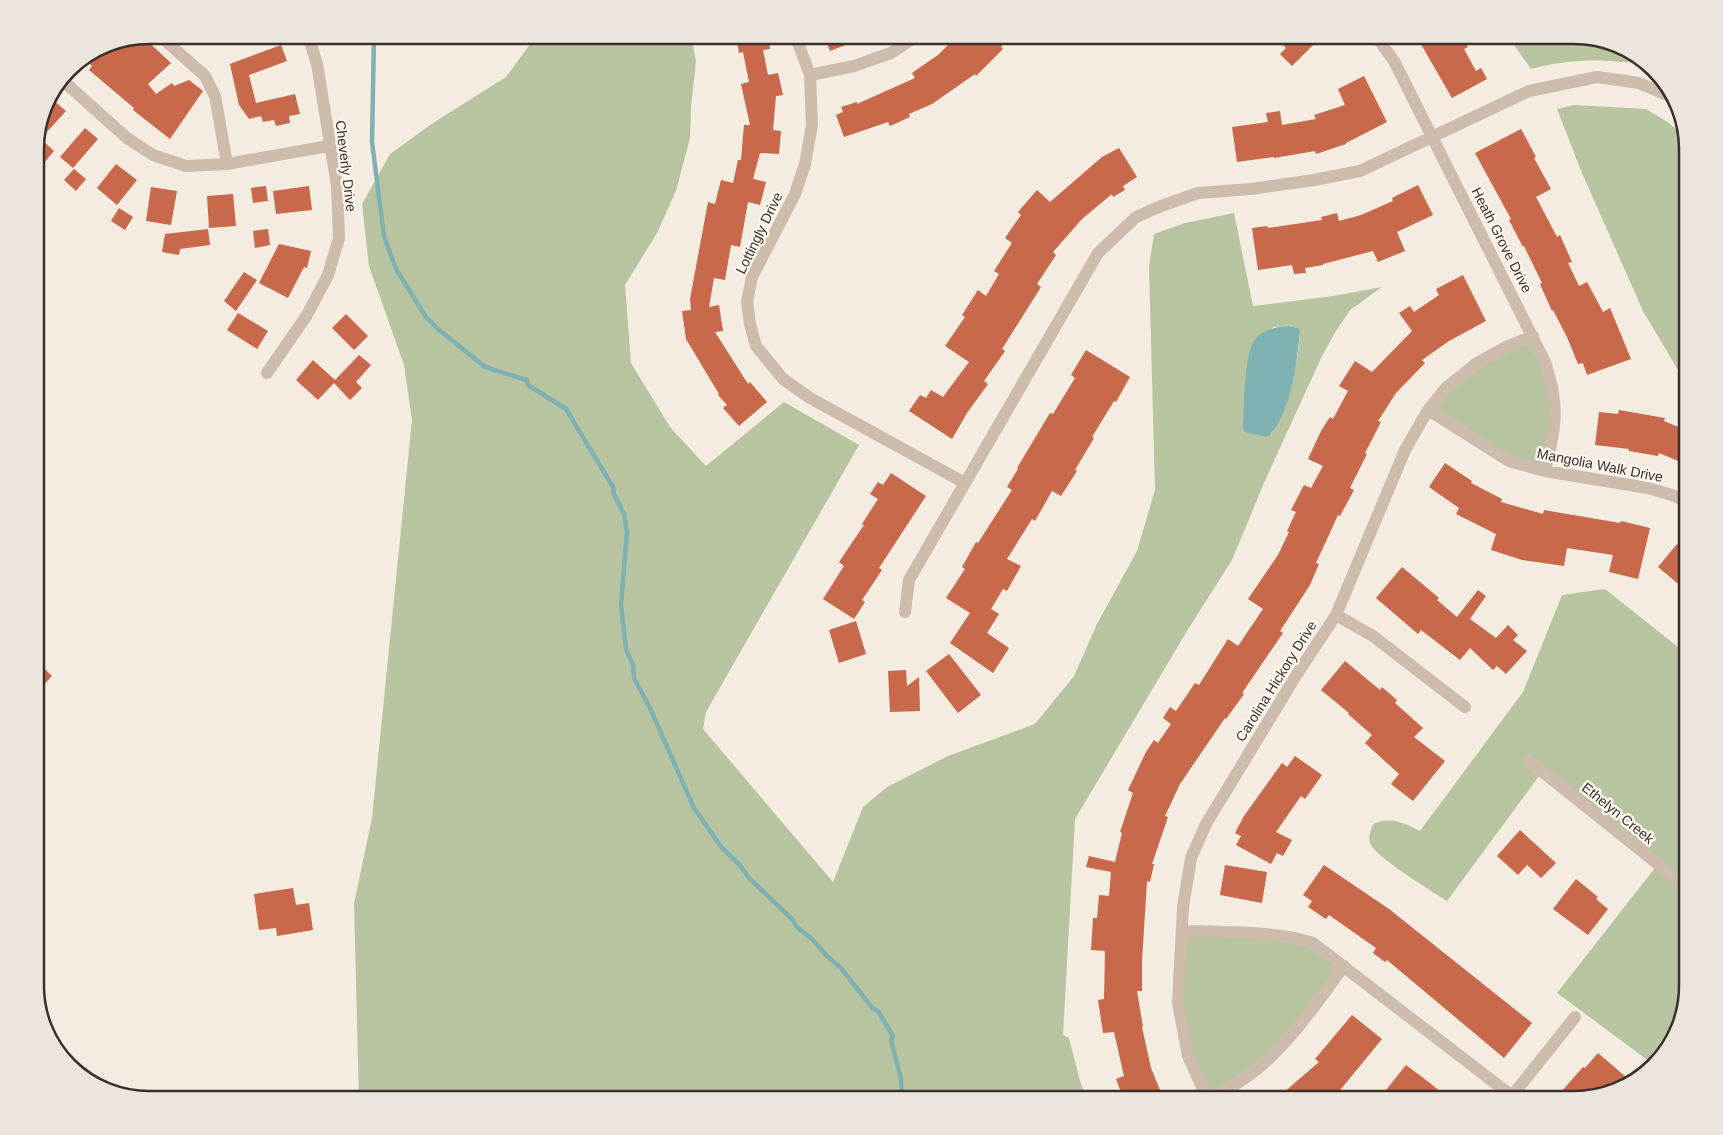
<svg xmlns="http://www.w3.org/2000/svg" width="1723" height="1135" viewBox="0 0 1723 1135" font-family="Arial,sans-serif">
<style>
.green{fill:#b8c4a0;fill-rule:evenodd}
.water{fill:#7fb0b2}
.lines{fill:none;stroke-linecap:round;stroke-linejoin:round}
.stream{stroke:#7fb0b2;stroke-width:4.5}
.building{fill:#c8694b}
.minor{stroke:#cdbbac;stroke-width:12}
.labels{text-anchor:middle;stroke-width:5;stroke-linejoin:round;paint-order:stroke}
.street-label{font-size:14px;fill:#3b302b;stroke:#fbf5ee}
.rim{fill:none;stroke:#3b302b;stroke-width:2.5}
</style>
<rect width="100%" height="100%" fill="#f4ebe1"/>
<path class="green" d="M537 35H691L696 61 691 107 690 138 676 191 657 233 625 285 631 363 670 427 706 466 784 402 859 445 706 712 703 729 833 882 863 807 887 787 948 756 1035 724 1074 676 1097 624 1137 551 1155 490 1149 266 1154 234 1185 223 1234 213 1253 306 1333 296 1382 287 1350 310 1336 331 1322 356 1264 483 1232 560 1187 631 1075 819 1063 1035 1069 1038 1080 1081 1087 1100H359L354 904 372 818 412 420 404 365 369 266 362 204 390 154 433 123 506 77ZM1289 326 1298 328C1304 337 1290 393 1286 405 1283 415 1277 424 1271 434L1243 427 1247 372 1273 327Z
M1507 35H1574L1637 54 1648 65C1604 59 1575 58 1531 69Z
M1574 105 1646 109 1666 121 1685 136 1688 148V378L1681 375 1643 311 1582 173 1557 109Z
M1533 336 1554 393 1545 471 1509 461 1428 410 1446 388Z
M1605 589 1688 655V987L1669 1049 1653 1064 1557 993 1658 864 1542 772 1447 901C1432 891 1375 857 1370 843 1368 836 1371 830 1373 824 1389 816 1405 823 1420 831L1523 692 1562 595Z
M1182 931 1291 937 1344 966 1283 1045 1211 1100 1182 1028Z"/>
<path class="water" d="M1289 326 1298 328 1300 331C1297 360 1291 418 1267 437L1245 432 1243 427C1244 408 1244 356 1254 341 1262 329 1276 327 1289 326Z"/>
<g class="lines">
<path class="stream" d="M374 35 372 142 384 236 396 269 426 317 438 329 485 367 527 380 528 385 566 409 613 487 614 494 624 514 627 532 621 605 626 649 633 665 634 678 650 708 694 808 722 848 739 864 749 878 791 918 798 928 812 939 827 956 841 968 873 1009 878 1011 893 1036 891 1040 901 1079 902 1100"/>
</g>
<path class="building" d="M736 35H768L770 49 763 50 768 75 778 73 783 95 776 96 773 130 781 131 779 154 760 153 753 179 766 182 760 205 748 202 740 247 731 245 725 280 714 278 709 307 719 305 723 331 715 332 748 384 750 382 767 402 739 426 723 408 727 405 718 395 719 394 686 339 682 311 691 310 690 299 708 202 715 204 721 180 733 183 738 160H741L744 125H750L741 84 749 82 743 52 739 53Z
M824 35H869V36L830 51Z
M958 35H1009L1001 47 1003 49 976 76 975 74 932 104 909 114 910 117 890 126 888 122 844 137 836 115 843 112 841 107 857 102V104L915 78 912 73 938 55Z
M1274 35H1323L1292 66 1280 54 1286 48Z
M1425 35H1461L1468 47 1464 49 1476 71 1481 68 1487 79 1452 98 1418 39Z
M142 36 171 63 148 84 156 94 172 83 174 86 189 80 203 91 170 139 133 110 134 108 89 70 92 66 83 58 105 44Z
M281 45 287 61 249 75 256 103 295 94 300 114 289 116 290 123 276 126 274 120 263 122 261 116 249 119 239 105 230 64Z
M1364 76 1387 122 1346 143V144L1316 154 1315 151 1274 158V157L1237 162 1232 127 1268 122 1266 113 1280 111 1282 125 1316 119 1314 115 1345 105 1338 89Z
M53 100 66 111 35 145 42 112Z
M85 128 98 139 73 168 60 157Z
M1521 129 1536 157 1534 158 1551 189 1536 197 1557 237 1560 235 1572 262 1568 263 1579 286 1587 282 1603 312 1610 308 1631 359 1587 375 1583 363 1578 364 1567 337 1553 310 1552 311 1540 284 1542 283 1524 246 1523 247 1509 220 1511 219 1475 153Z
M42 140 54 151 44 163 35 155V149Z
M1119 148 1137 177 1123 186 1125 190 1113 197 1112 194 1082 219 1053 252 1056 255 1037 284 1041 287 1002 349 1005 351 984 381 988 384 967 413 952 439 909 411 920 395 926 398 931 390 943 397 969 362 945 346 965 317 962 315 978 290 986 296 999 274 994 271 1012 243 1005 238 1021 215 1018 212 1037 190 1050 202 1102 157Z
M116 164 137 180 117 205 97 188Z
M74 169 86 179 76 191 64 180Z
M1418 185 1433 215 1397 232 1405 251 1378 262 1373 251 1323 264V265L1305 268 1306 273 1294 274 1292 265 1258 270 1252 228 1267 226 1268 228 1322 220 1321 217 1337 213 1339 221 1361 215 1393 201 1392 198Z
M266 186 268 201 253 203 251 188Z
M309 186 312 210 276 214 273 191Z
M151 187 177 191 171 225 146 221Z
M233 194 236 226 209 228 207 196Z
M119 208 133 217 125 230 111 221Z
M208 229 210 245 180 249 179 255 162 252 165 234Z
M268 229 270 245 255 248 253 231Z
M279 244 311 251 307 268 304 267 288 298 259 283Z
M244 272 257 280 236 311 224 301Z
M1463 275 1486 321 1449 341 1422 360 1425 363 1396 393 1378 421 1381 422 1365 453 1367 454 1350 488 1354 490 1340 516 1338 515 1316 563 1319 564 1310 585 1280 631 1283 633 1242 693 1244 694 1226 719 1225 718 1180 784 1165 816 1168 817 1152 864H1154L1150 882 1147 881 1142 961V991H1137L1143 1027H1142L1151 1068 1164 1100H1124L1116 1079 1124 1076 1114 1032 1103 1033 1098 1000 1104 999 1105 951 1091 950 1093 918H1097L1099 895 1109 896 1111 872 1086 867 1089 856 1115 862 1122 833 1120 832 1133 793 1128 790 1146 752 1154 740 1158 743 1171 724 1163 718 1170 707 1176 711 1195 683 1199 685 1228 639 1238 646 1263 609 1248 599 1278 555 1289 532 1287 531 1296 512 1291 510 1304 485 1311 488 1323 466 1308 459 1321 431 1330 417 1333 419 1348 391 1339 386 1355 361 1372 372 1412 331 1399 313 1410 306 1414 312 1439 295 1436 289Z
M238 313 268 331 257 349 227 330Z
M346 314 368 336 354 350 332 328Z
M1086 350 1130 377 1116 402 1114 401 1092 437 1094 438 1075 470 1077 471 1061 496 1052 491 1035 521 1032 519 1007 559 1021 566 1007 591 1003 589 991 609 999 614 987 633 1009 648 993 673 950 643 970 613 946 598 965 569 962 567 976 542 978 543 1012 490 1007 487 1018 469 1017 468 1050 413 1053 414 1075 378 1071 375Z
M359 355 371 365 356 382 362 388 350 400 334 383 318 400 296 380 313 360 335 380Z
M1619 410 1665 418 1664 421 1688 431V465L1659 453 1658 456 1629 451V449L1595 445 1599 412 1618 414Z
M1445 463 1472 481 1471 483 1502 499 1501 502 1543 514 1544 510 1620 523 1621 521 1650 528 1638 579 1609 572 1613 555 1567 548 1564 566 1522 560 1491 550 1496 534 1456 514 1459 508 1429 487Z
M891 473 926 496 879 568 882 570 862 600 865 602 854 619 823 599 844 566 839 562 864 525 862 524 878 499 870 494 878 482 883 485Z
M1677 544 1688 553V592L1658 567Z
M1402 567 1439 598 1437 600 1457 617 1478 590 1486 596 1470 619 1496 638 1508 625 1518 635 1513 640 1527 651 1506 674 1497 666 1493 670 1470 648 1460 660 1421 630 1418 634 1376 598Z
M856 621 866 654 839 663 829 630Z
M949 654 981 695 958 713 926 671Z
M35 660 52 676 35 694Z
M1345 661 1380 690 1382 687 1397 700 1395 703 1423 728 1414 737 1445 761 1413 801 1391 784 1399 774 1365 743 1372 735 1348 714 1349 713 1321 690Z
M906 670 907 686 919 677 920 711 890 712 888 671Z
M1295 756 1322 775 1305 799 1301 796 1276 832 1292 840 1283 856 1277 853 1271 864 1236 845 1241 836 1235 833 1244 816 1282 763 1287 767Z
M1520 830 1556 863 1541 878 1527 865 1518 875 1497 856Z
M1225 865 1267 872 1262 903 1220 895Z
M1324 865 1389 909 1532 1023 1504 1058 1387 960 1385 962 1373 953 1376 948 1329 915 1326 919 1308 907 1312 901 1303 895Z
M1576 879 1598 897 1596 899 1608 909 1588 935 1553 909Z
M293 888 296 905 309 903 313 930 277 936 276 928 259 930 254 894Z
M1352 1015 1382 1039 1332 1100H1275L1319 1062 1315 1059Z
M1598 1053 1633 1083 1575 1100H1554L1583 1067 1585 1068Z
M1406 1065 1430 1083 1450 1100H1378Z"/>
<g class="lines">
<path class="minor" d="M159 35 205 76 215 96 227 164
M795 35 810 75 812 125 805 164 795 194 752 277 747 302 750 324 756 346 783 379 810 398 965 483
M1375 35 1394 61 1545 362C1560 407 1556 426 1545 471
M810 75 854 66 891 53 918 35
M61 79 127 138 153 155 186 166 227 164 329 146
M267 373 307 315 328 275 339 238 337 186 317 64 308 35
M1428 410 1509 461 1545 471 1648 488 1672 495 1688 502
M905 612 909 580 1098 253 1136 217 1161 206 1198 193 1251 189 1314 180 1360 171 1529 91 1597 77 1639 83 1674 98
M1336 615 1373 636 1465 707
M1529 761 1688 888
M1182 931C1222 932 1276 931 1313 943L1512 1096 1508 1100
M1512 1096 1575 1017
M1208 1100 1188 1056 1178 1003 1183 907 1191 858 1206 824 1297 674 1336 615 1405 450 1428 410 1446 388 1477 363 1506 347 1533 336
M1211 1100C1227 1090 1242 1081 1256 1070 1292 1041 1317 1002 1344 966"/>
</g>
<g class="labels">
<g class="street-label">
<text transform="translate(346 166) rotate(83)" y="5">Cheverly Drive</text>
<text transform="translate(759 233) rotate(-64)" y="5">Lottingly Drive</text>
<text transform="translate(1502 240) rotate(63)" y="5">Heath Grove Drive</text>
<text transform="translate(1600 465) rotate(11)" y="5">Mangolia Walk Drive</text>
<text transform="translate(1276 681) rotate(-58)" y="5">Carolina Hickory Drive</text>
<text transform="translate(1618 813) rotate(39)" y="5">Ethelyn Creek</text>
</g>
</g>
<path d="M0 0H1723V1135H0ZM149 44H1574A105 105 0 0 1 1679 149V986A105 105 0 0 1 1574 1091H149A105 105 0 0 1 44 986V149A105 105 0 0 1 149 44Z" fill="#ece5de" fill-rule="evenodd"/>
<path class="rim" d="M149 44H1574A105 105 0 0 1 1679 149V986A105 105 0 0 1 1574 1091H149A105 105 0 0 1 44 986V149A105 105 0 0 1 149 44Z"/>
</svg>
